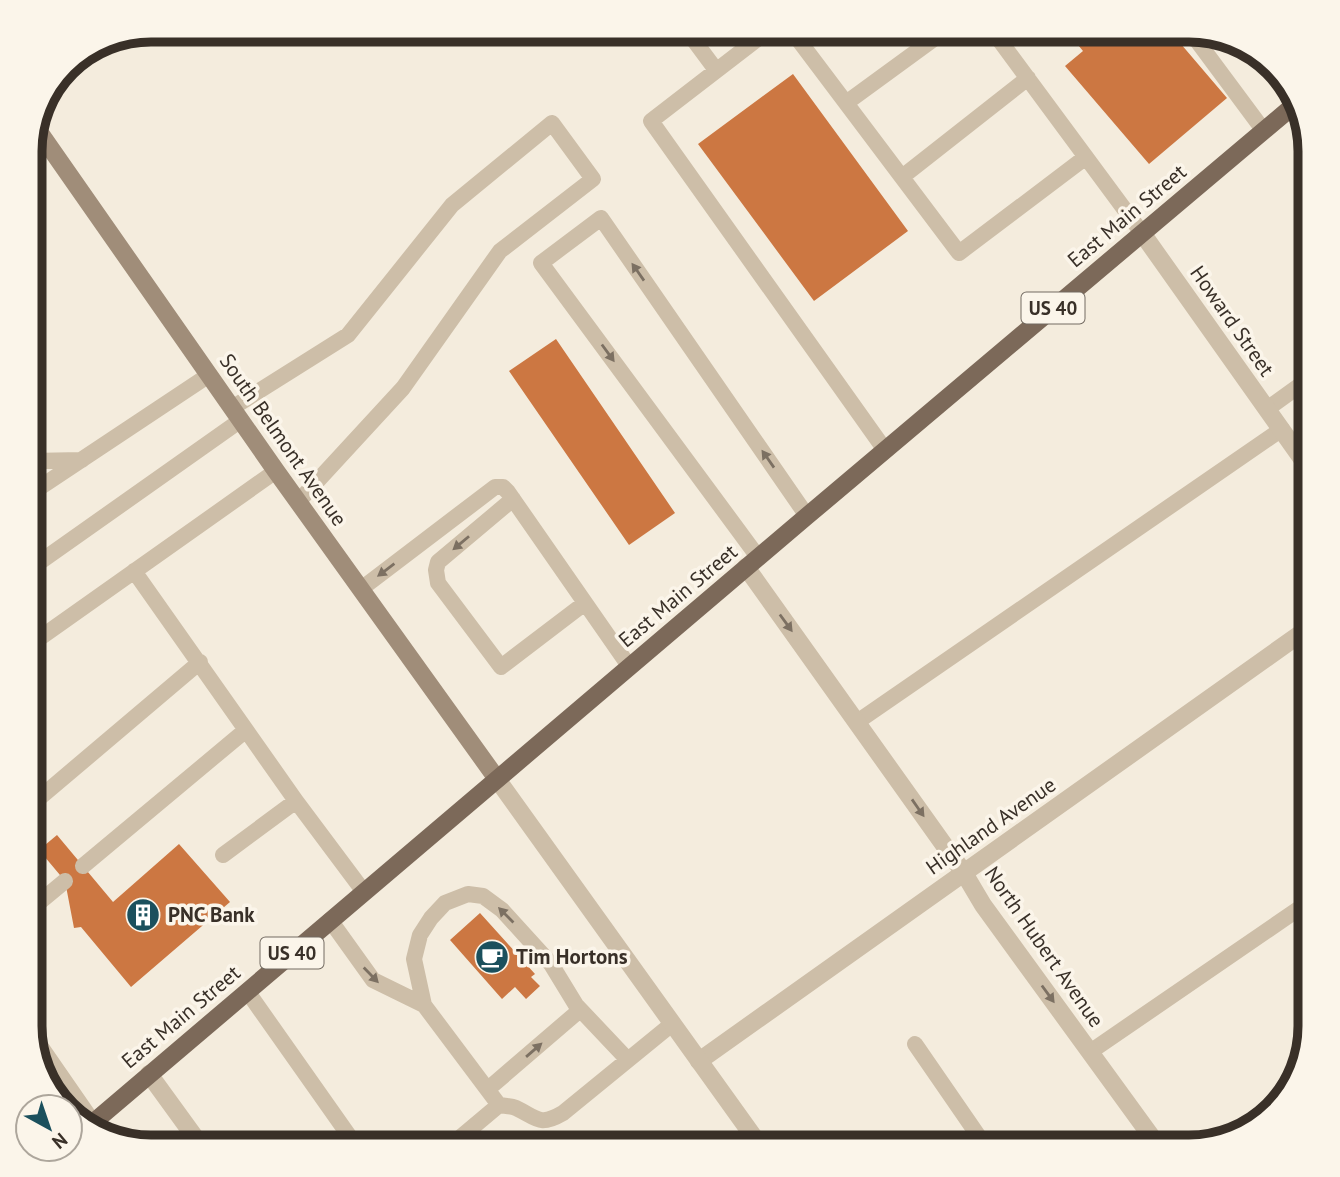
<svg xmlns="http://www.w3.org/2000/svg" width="1340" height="1177" viewBox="0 0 1340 1177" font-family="'PT Sans',sans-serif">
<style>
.building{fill:#cc7742}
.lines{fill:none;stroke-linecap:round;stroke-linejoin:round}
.service{stroke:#cdbea8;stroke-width:16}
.minor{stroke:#cdbea8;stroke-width:18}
.tertiary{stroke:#cdbea8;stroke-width:18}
.secondary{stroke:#a08d79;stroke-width:18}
.primary{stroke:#7c6959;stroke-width:18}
.oneway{fill:#7c7062}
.labels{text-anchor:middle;stroke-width:7;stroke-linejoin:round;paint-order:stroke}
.shield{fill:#fbf5ea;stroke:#736b62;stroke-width:2}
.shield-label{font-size:19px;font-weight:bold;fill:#393028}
.street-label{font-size:21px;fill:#393028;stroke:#fbf5ea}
.poi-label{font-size:21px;font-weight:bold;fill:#393028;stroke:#fbf5ea;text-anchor:start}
.rim{fill:none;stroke:#393028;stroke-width:9}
</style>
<rect width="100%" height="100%" fill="#f4ecdd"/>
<path class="building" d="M1074 30H1169L1227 98 1149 164 1065 66 1083 51 1069 34Z
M793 74 908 231 814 301 698 144Z
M1310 265V291L1298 274Z
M556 339 675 513 629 545 509 371Z
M57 835 113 902 179 844 230 902 131 987 81 927 74 928 65 881 39 850Z
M480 913 535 974 531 977 540 986 526 999 515 987 502 999 450 940Z"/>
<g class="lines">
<path class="service" d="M769 30 651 121 885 450
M791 30 959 253 1086 157
M992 30 1142 233
M1189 30 1264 131
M690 35 716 70
M846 103 946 30
M902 177 1028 78
M232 408 348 335 452 205 552 123 593 179 500 251 403 388 298 502
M1267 409 1310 378
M30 461 82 460
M30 494 209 375
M513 499 438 562 436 570 438 583 501 667 585 603
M758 557 541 263 601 218 807 516
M30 569 241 420
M134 571 296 801 364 892
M361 589 495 487H503L508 492 629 666
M30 645 276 471
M857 722 1282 429
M30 806 200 662
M223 855 296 801
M83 866 246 730
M30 910 65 881
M330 920 373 980 424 1005 499 1105
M247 991 357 1147
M424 1005 414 959 420 935 431 918 445 903 468 894 483 896 502 910 551 964 576 1005 628 1060
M30 1031 93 1122
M915 1044 986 1147
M1090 1052 1310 901
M488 1089 580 1010
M467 1132 478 1147
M449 1147 499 1105C505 1106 511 1106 516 1108 537 1118 539 1127 563 1113L672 1024"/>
<path class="minor" d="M686 30 690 35
M1142 233 1310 470
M746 567 964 873 983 905 1159 1147
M699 1061 1310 627
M149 1074 202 1147"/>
<path class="tertiary" d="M497 779 761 1147"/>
<path class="secondary" d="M35 126 276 471 497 779"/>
<path class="primary" d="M88 1127 807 516 1299 101"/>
</g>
<defs><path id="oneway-solid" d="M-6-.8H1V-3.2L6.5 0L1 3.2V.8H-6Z" transform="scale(1.75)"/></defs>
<g class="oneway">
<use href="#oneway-solid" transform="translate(638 272) rotate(-125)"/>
<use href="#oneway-solid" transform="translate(608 353) rotate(54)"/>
<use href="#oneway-solid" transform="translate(768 459) rotate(-125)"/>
<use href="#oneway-solid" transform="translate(461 543) rotate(140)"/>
<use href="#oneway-solid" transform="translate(386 570) rotate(143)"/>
<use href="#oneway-solid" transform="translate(786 623) rotate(54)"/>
<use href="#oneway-solid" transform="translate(918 808) rotate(55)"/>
<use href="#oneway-solid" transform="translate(506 915) rotate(-135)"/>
<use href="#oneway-solid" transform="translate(371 975) rotate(46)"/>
<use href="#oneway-solid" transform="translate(1048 994) rotate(54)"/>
<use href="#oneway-solid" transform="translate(534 1050) rotate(-41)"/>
</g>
<defs>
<g id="building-disc" transform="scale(1.75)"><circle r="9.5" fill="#1b505d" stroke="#fbf5ea"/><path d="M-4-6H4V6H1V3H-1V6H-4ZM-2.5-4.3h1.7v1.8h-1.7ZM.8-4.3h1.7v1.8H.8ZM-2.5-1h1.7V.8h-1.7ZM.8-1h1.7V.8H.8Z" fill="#fff"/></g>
<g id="cafe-disc" transform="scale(1.75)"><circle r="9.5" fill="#1b505d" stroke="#fbf5ea"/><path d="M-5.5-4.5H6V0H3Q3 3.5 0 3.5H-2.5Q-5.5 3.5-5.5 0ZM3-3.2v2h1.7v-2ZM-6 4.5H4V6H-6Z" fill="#fff"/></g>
</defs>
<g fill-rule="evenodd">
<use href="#building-disc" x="143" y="915"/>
<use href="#cafe-disc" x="492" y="957"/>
</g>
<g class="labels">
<g class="shield">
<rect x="1021.5" y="292.5" width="63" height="31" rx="5"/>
<rect x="260.5" y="937.5" width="63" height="31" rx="5"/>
</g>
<g class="shield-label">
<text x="1053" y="315">US 40</text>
<text x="292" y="960">US 40</text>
</g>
<g class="street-label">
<text transform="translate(1127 216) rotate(-40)" y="7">East Main Street</text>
<text transform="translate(1232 321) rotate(55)" y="7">Howard Street</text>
<text transform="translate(283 440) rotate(55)" y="7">South Belmont Avenue</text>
<text transform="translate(678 596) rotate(-40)" y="7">East Main Street</text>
<text transform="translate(991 826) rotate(-35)" y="7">Highland Avenue</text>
<text transform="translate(1044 947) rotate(55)" y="7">North Hubert Avenue</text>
<text transform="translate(181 1017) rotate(-40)" y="7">East Main Street</text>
</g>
<g class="poi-label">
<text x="168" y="922">PNC Bank</text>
<text x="516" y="964">Tim Hortons</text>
</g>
</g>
<path d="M0 0H1340V1177H0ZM151 42H1189A109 109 0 0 1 1298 151V1026A109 109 0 0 1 1189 1135H151A109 109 0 0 1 42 1026V151A109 109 0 0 1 151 42Z" fill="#fbf5ea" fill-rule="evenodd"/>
<path class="rim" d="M151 42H1189A109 109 0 0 1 1298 151V1026A109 109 0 0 1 1189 1135H151A109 109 0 0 1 42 1026V151A109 109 0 0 1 151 42Z"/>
<g transform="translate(49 1128) rotate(140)"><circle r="33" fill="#fbf5ea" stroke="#ada69c" stroke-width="2"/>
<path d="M0-5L12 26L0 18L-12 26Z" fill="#1b505d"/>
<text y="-10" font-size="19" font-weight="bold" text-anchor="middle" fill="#393028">N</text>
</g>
</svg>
